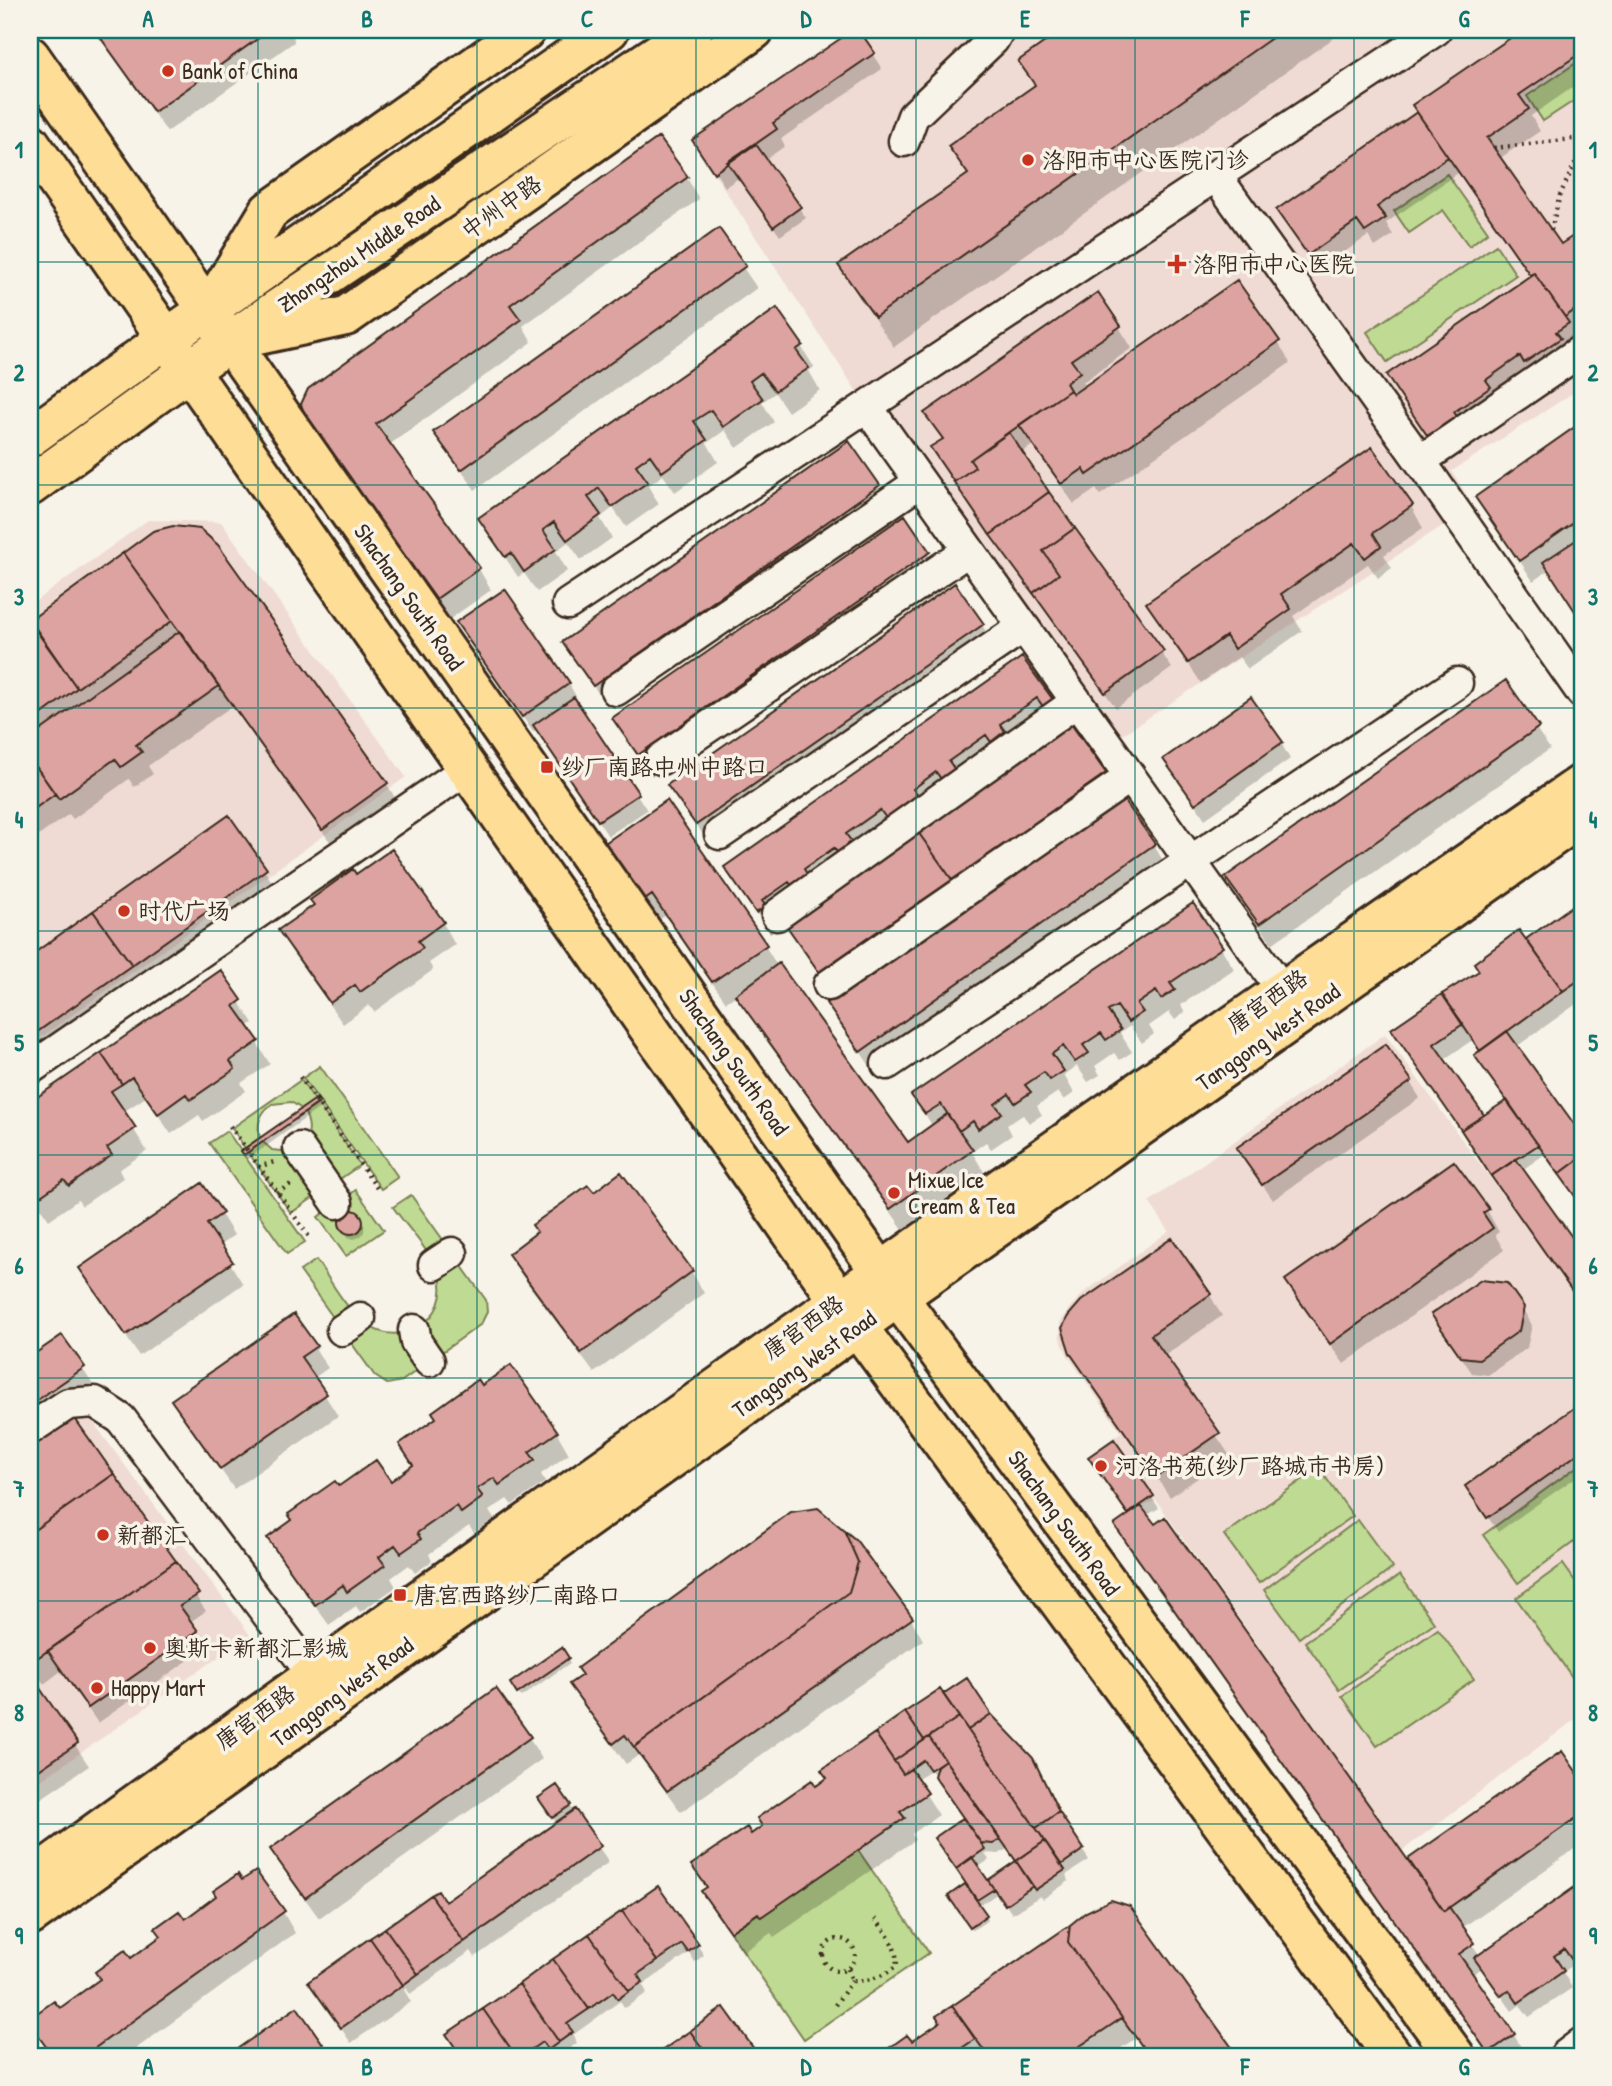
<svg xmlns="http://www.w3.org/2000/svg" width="1612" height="2086" viewBox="0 0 1612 2086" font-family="'Patrick Hand','LXGW WenKai TC',sans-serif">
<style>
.built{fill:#efdbd3}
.green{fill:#bfda92;stroke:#7d8258;stroke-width:2}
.shadow{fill:#0003;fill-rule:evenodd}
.building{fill:#dda3a1;stroke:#3b2a1e;stroke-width:2}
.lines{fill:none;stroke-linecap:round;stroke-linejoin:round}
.minor-casing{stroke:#3b2a1e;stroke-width:35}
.major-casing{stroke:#3b2a1e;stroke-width:44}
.path{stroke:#3b2a1e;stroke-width:4.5;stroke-dasharray:2 5;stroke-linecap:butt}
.minor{stroke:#f7f3e8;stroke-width:30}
.major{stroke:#fedd96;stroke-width:38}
.grid{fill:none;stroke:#0f766e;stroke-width:2;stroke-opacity:0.55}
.poi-dot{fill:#c8321e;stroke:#f7f3e8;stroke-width:2.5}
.labels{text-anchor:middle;stroke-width:7;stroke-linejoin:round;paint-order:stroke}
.poi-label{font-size:23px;fill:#3b2a1e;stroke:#f7f3e8;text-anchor:start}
.street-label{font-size:23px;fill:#3b2a1e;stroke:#f7f3e8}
.neatline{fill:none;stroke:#0f766e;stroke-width:2.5}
.grid-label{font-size:23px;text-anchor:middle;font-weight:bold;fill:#0f766e}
</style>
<rect width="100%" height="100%" fill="#f7f3e8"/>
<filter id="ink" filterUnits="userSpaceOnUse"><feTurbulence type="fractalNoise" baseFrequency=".0143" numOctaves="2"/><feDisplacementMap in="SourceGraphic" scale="14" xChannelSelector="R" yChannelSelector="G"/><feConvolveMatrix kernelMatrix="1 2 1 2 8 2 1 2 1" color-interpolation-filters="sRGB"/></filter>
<g filter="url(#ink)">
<path class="built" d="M853 30H1582V387L1452 471 1473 506 1108 744 867 407 692 140Z
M148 520 221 522 406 777 30 1045V605Z
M1385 1034 1582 1304V1714L1402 1851 1156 1500 1128 1514 1088 1457 1121 1432 1068 1356 1060 1338V1323L1070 1307 1085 1292 1169 1231 1149 1202Z
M79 1403 250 1635 30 1788V1434Z"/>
<path class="green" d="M1582 59V110L1575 100 1543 121 1527 96Z
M1447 174 1488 232 1469 246 1443 210 1409 233 1394 211Z
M1496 245 1516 275 1387 362 1367 332Z
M320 1066 398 1177 381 1189 303 1078Z
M301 1080 315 1100 302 1109 291 1102 272 1104C260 1113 256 1123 260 1138L245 1148 232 1128Z
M318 1104 360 1165 291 1213 248 1152 263 1142 272 1150 291 1152C307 1140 314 1134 305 1113Z
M227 1131 305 1242 287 1254 209 1143Z
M356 1190 384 1230 346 1256 318 1217Z
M411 1195 486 1300 487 1312 481 1324 402 1381 387 1384 375 1376 300 1271 316 1260C331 1280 345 1309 366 1324 401 1351 453 1318 439 1274 431 1252 406 1226 393 1207Z
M1582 1463V1536L1518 1583 1483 1535Z
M1319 1468 1353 1516 1259 1583 1224 1535Z
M1358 1520 1393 1568 1299 1638 1264 1590Z
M1563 1564 1582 1591V1691L1516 1598Z
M1400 1575 1434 1623 1339 1690 1305 1642Z
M1438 1629 1474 1679 1377 1746 1342 1696Z
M858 1850 929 1953 804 2039 730 1932Z"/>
<path class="shadow" d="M94 30H293L294 42 167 132Z
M857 30 882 69 781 139 785 146 765 160 806 218 780 236 739 178 725 187 694 140Z
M1065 30H1345L894 347 859 297 841 265 968 176 950 146 1035 87 1020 62Z
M1525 30H1582V81L1531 116 1540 131 1499 159 1560 247 1582 232V335L1445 461 1388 375 1531 277 1458 173 1386 223 1393 235 1375 247 1368 236 1318 270 1278 210 1419 113 1414 106Z
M687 178 699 199 523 326 532 342 389 445 479 569 491 590 450 619 320 441Z
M718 231 757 288 475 490 436 432Z
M1119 327 1132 348 1083 382 1086 387 1278 342 1290 363 1100 495 1096 489 1074 504 1033 445 1021 453 1172 668 1116 708 945 469 932 448 943 441 927 414Z
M801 346 814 367 809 371 820 390 788 412 775 393 762 402 774 422 737 448 725 430 707 443 718 462 675 492 663 475 648 486 659 504 626 527 613 508 600 518 612 538 581 560 568 542 556 551 567 571 537 592 524 573 518 577 480 519Z
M1582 424V621L1549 570 1533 581 1477 497Z
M878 486 891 507 607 706 564 643Z
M1411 506 1423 528 1384 555 1392 568 1378 578 1368 564 1293 616 1302 631 1248 669 1239 657 1201 683 1149 604Z
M904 518 941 574 652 776 614 719Z
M154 533 387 784 399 805 336 850 232 706 148 766 153 774 134 787 129 779 73 819 69 814 30 842V622Z
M504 591 569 684 578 700 576 702 647 810 608 836 537 729 533 732 458 623Z
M982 625 995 646 710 845 670 785Z
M1022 660 1052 702 815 891 1070 726 1105 774 1117 795 831 990 788 926 777 928 770 933 726 868Z
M1505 682 1550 749 1272 944 1227 877Z
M1281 743 1290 759 1205 819 1165 760Z
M229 817 278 891 30 1066V958Z
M607 843 765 946 778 967 908 1145 933 1127 914 1096 1221 948 1234 969 1181 1005 1185 1012 1175 1020 1169 1012 1149 1026 1154 1034 1142 1043 1130 1026 1120 1033 1132 1052 1120 1060 1114 1053 1095 1066 1100 1075 1088 1082 1077 1066 1064 1075 1074 1093 1064 1100 1058 1092 1037 1106 1042 1115 1029 1123 1023 1115 1007 1125 1012 1135 991 1149 986 1142 972 1152 984 1172 903 1229 750 1017 737 995 726 1002 665 916 658 920Z
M1154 845 1166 866 874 1072 828 1004Z
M392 851 443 923 455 945 429 963 433 970 374 1012 369 1005 343 1024 292 952 280 931Z
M1582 901V1000L1516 1047 1582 1138V1206L1545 1154 1522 1170 1582 1254V1306L1403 1046 1525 941ZM1474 1039 1482 1052 1476 1056 1507 1102 1483 1118 1443 1060Z
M220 973 253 1023 247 1027 270 1064 241 1083 246 1091 203 1121 199 1115 171 1134 146 1097 123 1112 147 1151 119 1170 123 1178 82 1206 78 1200 49 1220 30 1193V1104Z
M1410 1082 1420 1098 1273 1200 1248 1164Z
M317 1101 321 1107 248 1159 243 1151Z
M1453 1163 1487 1210 1499 1232 1495 1235 1504 1250 1344 1364 1299 1302 1287 1281Z
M351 1212 357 1214 364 1225V1232L360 1237 354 1239 348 1237 341 1225V1219L345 1214Z
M221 1214 234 1235 219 1246 243 1284 139 1356 81 1268Z
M510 1255 692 1272 704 1293 594 1373 522 1276Z
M1210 1295 1222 1316 1164 1356 1230 1456 1170 1497 1084 1375 1071 1352Z
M1522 1308 1532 1325 1527 1348 1488 1375 1472 1373 1433 1315Z
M294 1316 328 1368 314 1378 338 1416 234 1489 173 1400Z
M61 1337 92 1383 30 1428V1359Z
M481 1388 557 1433 569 1454 541 1474 545 1482 512 1505 507 1499 489 1511 494 1519 474 1533 469 1526 429 1554 432 1561 415 1573 409 1565 391 1578 396 1587 360 1612 356 1606 329 1625 282 1559 269 1538 338 1489 390 1484 414 1467 401 1445Z
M1582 1404V1473L1498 1532 1467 1486Z
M71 1416 206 1611 190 1622 206 1648 98 1723 61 1671 44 1684 30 1664V1444Z
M1113 1442 1159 1508 1146 1516 1407 1862 1561 1753 1582 1783V1844L1462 1928 1480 1956 1582 1884V1974L1575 1964 1563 1972 1572 1988 1529 2017 1520 2005 1512 2011 1482 1968 1472 1975 1514 2035 1526 2056H1489L1128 1547 1116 1525 1130 1516 1096 1468Z
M911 1619 923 1640 681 1812 639 1755 626 1764 584 1706 572 1685Z
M562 1649 570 1663 521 1697 512 1683Z
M30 1677 89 1766 30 1806Z
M939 1691 1063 1821 1089 1860 1066 1875 1069 1881 1043 1899 1040 1896 1012 1914 998 1893 979 1906 988 1920 973 1930 950 1896 967 1884 936 1838 965 1819 931 1770 916 1779 939 1815 912 1834 915 1840 774 1937 771 1933 743 1952 704 1891 707 1889 693 1865 751 1836ZM1007 1849 1017 1863 994 1892 977 1868 989 1860 985 1853 999 1854Z
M529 1738 542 1759 319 1918 285 1871 272 1850Z
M557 1788 609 1862 475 1957 471 1951 410 1994 406 1988 404 1990 411 2002 351 2043 310 1982 444 1903 557 1824 543 1803Z
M242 1882 283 1912 295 1933 126 2056H51L30 2020 54 2003 59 2010Z
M658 1888 704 1955 695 1962 689 1953 643 1985 647 1993 625 2008 620 2001 573 2035 577 2043 559 2056H553L549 2051 542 2056H462L454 2045Z
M1129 1907 1236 2056H1148L1136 2038 1109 2056H886L884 2053 911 2044 942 2023 939 2017 1071 1927Z
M297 2010 328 2056H230Z
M723 2010 756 2056H657Z
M432 2048 438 2056H421Z"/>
<path class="building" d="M95 30H270L154 112Z
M853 30H859L875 53 773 123 777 129 714 173 692 140Z
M1062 30H1283L875 317 838 265 968 174 948 146 1035 85 1018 61Z
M1522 30H1582V52L1519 95 1529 109 1487 138 1561 244 1582 230V305L1565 317 1534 273 1530 275 1412 105Z
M1417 112 1448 157 1377 207 1386 218 1365 232 1357 221 1308 255 1276 210Z
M659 137 688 177 510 305 521 320 376 424 480 568 436 599 306 419 301 404 308 389Z
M755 143 801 207 773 227 727 162Z
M719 228 746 266 461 470 433 432Z
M1534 273 1569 323 1556 332 1561 338 1524 363 1520 356 1486 380 1491 387 1454 412 1460 421 1431 441 1386 375Z
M1237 280 1280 341 1087 475 1083 469 1061 484 1019 425 1070 390 1073 394Z
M1098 292 1121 326 1071 360 1080 372 1066 383 1070 390 970 460 975 467 954 482 930 447 943 439 924 413Z
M777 308 803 345 796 350 809 368 775 391 761 373 750 381 763 399 723 427 711 410 694 421 707 440 662 472 650 455 636 465 648 482 612 507 599 488 588 497 601 515 567 540 554 522 543 530 556 549 524 572 511 553 505 557 478 518Z
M1582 422V517L1519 561 1475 497Z
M1009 432 1049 492 990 535 954 482 975 467 970 460Z
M849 441 880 485 593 686 562 642Z
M1372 447 1413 505 1373 533 1381 546 1365 558 1354 543 1281 594 1291 609 1234 649 1226 636 1188 663 1146 603Z
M1049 492 1075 528 1043 551 1059 574 1033 593 990 535Z
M905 515 930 552 638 755 612 718Z
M173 526 200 529 218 545 388 783 322 830 123 553 153 531Z
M1075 528 1164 651 1105 693 1033 593 1059 574 1043 551Z
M1582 536V622L1543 562Z
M123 553 172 621 77 688 30 620Z
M955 583 984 624 696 825 667 785Z
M505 589 570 683 522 717 456 622Z
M30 622 77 688 30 723Z
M180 631 219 686 136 745 142 752 121 767 115 759 59 799 30 758V738Z
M1022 657 1054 701 1044 708 1037 698 1000 724 1005 731 991 742 986 735 949 761 955 770 941 779 936 772 913 789 918 796 886 818 880 810 846 834 854 845 839 855 834 848 804 869 809 877 793 887 789 882 762 901 766 906 756 913 724 867Z
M1506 680 1539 727 1259 924 1225 877Z
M574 697 639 794 598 821 533 725Z
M1251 697 1283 742 1195 804 1163 759Z
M1071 724 1106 773 953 881 918 832Z
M30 758 55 794 30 812Z
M1121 796 1155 844 860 1052 826 1003Z
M667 800 767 945 712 982 652 895 645 900 605 843Z
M229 815 267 869 132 965 93 911Z
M918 832 953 881 821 975 786 925Z
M392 849 444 922 418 941 423 948 360 992 355 985 330 1003 278 930 314 905 310 900 353 869 356 874Z
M1582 899V978L1563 991 1526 939Z
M1193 903 1223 947 1170 983 1175 990 1161 999 1156 991 1137 1004 1143 1012 1128 1022 1117 1006 1108 1011 1121 1030 1106 1040 1101 1033 1083 1045 1089 1053 1075 1062 1063 1046 1052 1054 1064 1071 1050 1080 1044 1072 1025 1085 1031 1092 1015 1103 1009 1094 995 1104 1002 1113 978 1129 973 1121 959 1131 941 1104 925 1114 911 1095Z
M93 911 132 965 30 1037V956Z
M1519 930 1563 991 1480 1051 1442 994 1479 971 1474 963Z
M779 963 908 1142 947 1114 973 1150 890 1209 735 995Z
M221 970 242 1000 234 1006 259 1041 230 1061 235 1069 190 1100 186 1094 158 1114 132 1077 122 1084 101 1053Z
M1442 994 1463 1024 1434 1044 1484 1115 1461 1130 1391 1029Z
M1507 1031 1582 1135V1157L1559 1174 1474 1055Z
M1386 1044 1412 1081 1262 1185 1236 1148Z
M101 1053 122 1084 111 1091 136 1128 107 1148 112 1155 69 1186 64 1180 35 1200 30 1192V1102Z
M317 1098 320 1102 244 1155 241 1151Z
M1507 1100 1538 1145 1491 1176 1461 1130Z
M1582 1157V1206L1559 1174Z
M1516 1159 1582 1251V1305L1491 1176Z
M1454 1161 1489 1209 1483 1213 1493 1228 1330 1344 1285 1280Z
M621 1172 693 1271 581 1353 508 1254 537 1232 532 1225 588 1185 594 1192Z
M202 1183 223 1213 207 1224 233 1262 126 1335 79 1268Z
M339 1222a12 12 0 1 1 24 0a12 12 0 1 1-24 0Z
M1172 1238 1211 1294 1151 1335 1220 1433 1156 1477 1070 1353 1062 1328 1068 1316 1081 1301Z
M1481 1280 1507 1283 1524 1307 1519 1331 1479 1359 1461 1357 1431 1314Z
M294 1314 317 1346 301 1357 327 1394 220 1469 171 1400Z
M62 1335 85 1367 30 1405V1357Z
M511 1365 558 1432 529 1452 535 1460 499 1485 494 1478 477 1489 483 1497 461 1513 456 1506 417 1533 421 1539 401 1553 395 1545 379 1557 385 1565 347 1592 343 1585 315 1605 267 1538 292 1520 288 1514 335 1481 339 1486 376 1460 391 1481 413 1465 399 1444 436 1418 432 1412 478 1379 482 1385Z
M1582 1402V1451L1487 1518 1465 1486Z
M71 1413 114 1474 30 1533V1442Z
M1114 1439 1154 1496 1128 1514 1088 1457Z
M114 1474 176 1561 30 1663V1533Z
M1141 1506 1155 1524 1165 1517 1444 1911 1449 1907 1475 1943 1459 1954 1515 2034 1488 2053 1114 1525Z
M818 1508 844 1530 858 1562 849 1592 634 1747 625 1735 613 1744 569 1684 582 1675 577 1668 791 1512Z
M844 1530 856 1540 913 1618 667 1791 634 1747 849 1592 858 1562Z
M176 1561 199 1594 180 1606 198 1631 88 1708 48 1651Z
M562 1647 569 1658 517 1694 510 1683Z
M30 1674 78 1743 30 1776Z
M967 1678 991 1714 968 1730 943 1694Z
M496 1688 531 1737 305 1898 270 1849Z
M940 1689 959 1717 924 1740 905 1712Z
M905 1712 924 1740 894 1761 875 1733Z
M991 1714 1033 1758 1059 1812 1036 1828 968 1730Z
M959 1717 1045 1841 1016 1861 929 1737Z
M875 1733 903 1774 911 1769 928 1793 900 1812 905 1818 761 1917 758 1913 730 1932 701 1891 707 1887 691 1865 747 1827 751 1834 762 1826 757 1818 812 1780 816 1786 827 1778 821 1770Z
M929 1737 945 1760 930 1770 923 1760 903 1774 894 1761Z
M1562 1751 1582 1780V1814L1444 1911 1408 1859Z
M945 1760 1000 1840 993 1844 981 1843 934 1776 937 1766Z
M557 1785 571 1805 552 1818 538 1798Z
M575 1809 601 1846 464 1942 431 1895 438 1891 445 1901Z
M1059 1812 1084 1849 1061 1865 1036 1828Z
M963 1818 985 1849 956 1869 934 1838Z
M1045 1841 1065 1870 1035 1890 1016 1861Z
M972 1857 994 1889 977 1900 956 1869Z
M1016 1861 1033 1886 1005 1905 988 1880Z
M256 1871 285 1911 84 2056H53L30 2025V2018L54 2001 60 2008 100 1979 95 1972 125 1950 131 1958 161 1936 155 1928 179 1911 185 1919 216 1896 213 1891 238 1874 242 1880Z
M1582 1882V1959L1575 1964 1564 1949 1554 1956 1564 1971 1518 2003 1509 1990 1501 1996 1474 1958Z
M965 1884 987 1915 970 1927 948 1896Z
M658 1886 699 1944 688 1952 682 1944 657 1961 622 1911Z
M431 1895 464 1942 418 1974 385 1928Z
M1111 1900 1130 1906 1238 2056H1149L1068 1942 1070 1925 1086 1912Z
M622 1911 657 1961 638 1974 643 1982 629 1991 589 1934Z
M1070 1925 1068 1942 1122 2018 1065 2056H988L952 2006Z
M385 1928 418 1974 403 1985 370 1938Z
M589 1934 629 1991 618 1999 613 1992 589 2009 553 1959Z
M370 1938 403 1985 341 2028 308 1982Z
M553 1959 589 2009 567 2024 573 2032 559 2042 519 1984Z
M519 1984 559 2042 548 2050 542 2042 522 2056H516L483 2009Z
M952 2006 975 2039 950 2056H885L882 2053 907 2035 912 2041 940 2022 936 2016Z
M297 2007 323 2044 305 2056H227Z
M724 2007 759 2056H708L690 2031Z
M483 2009 516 2056H461L446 2034Z
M690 2031 708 2056H657L656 2055Z"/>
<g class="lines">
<g class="minor-casing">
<path id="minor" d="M904 141 913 116 993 40 999 30
M1216 176 1420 461 1582 693
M867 407 1295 1008
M1420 461 1582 350
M568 604 1436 30
M616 690 920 482
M661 759 969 550
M720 834 1023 627
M777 915 1076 702
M829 985 1130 777
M887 1064 1457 683
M30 1069 468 768
M299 1148 337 1203
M434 1265 452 1253
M342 1330 360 1318
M414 1330 416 1342 429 1361
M30 1429 68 1404 95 1402 121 1419 325 1691
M1565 2056 1582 2043"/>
</g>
<g class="major-casing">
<path id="major" d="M30 56 898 1297 1455 2056
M30 143 857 1326 1393 2056
M217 297 269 211 526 30
M249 337 346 316 754 30
M30 437 167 338 609 30
M30 486 230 341 693 30
M30 1880C543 1509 1060 1142 1582 784
M30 1916 898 1297 1582 816"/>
</g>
<path class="path" d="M1494 148 1582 138
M1551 230 1560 195 1582 149
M300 1077 379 1191
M230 1126 310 1238
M258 1167 274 1162
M277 1193 291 1184
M823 1955a16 16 0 1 1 32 0a16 16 0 1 1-32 0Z
M848 1969 852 1981C870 1981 882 1977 896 1967 900 1951 885 1929 874 1918
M835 2005 852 1981"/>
<use href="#minor" class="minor"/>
<use href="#major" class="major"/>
</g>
</g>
<path class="grid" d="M258 30V2056M477 30V2056M696 30V2056M916 30V2056M1135 30V2056M1354 30V2056M30 262H1582M30 485H1582M30 708H1582M30 931H1582M30 1155H1582M30 1378H1582M30 1601H1582M30 1824H1582"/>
<g class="poi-dot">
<circle cx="168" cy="71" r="7"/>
<circle cx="1028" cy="160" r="7"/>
<path d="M1173.5 253.5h7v7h7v7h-7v7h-7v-7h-7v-7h7z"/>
<rect x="540" y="760" width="14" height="14" rx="3.5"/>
<circle cx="124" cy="911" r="7"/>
<circle cx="894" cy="1193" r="7"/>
<circle cx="1101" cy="1466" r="7"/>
<circle cx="103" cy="1535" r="7"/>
<rect x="393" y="1588" width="14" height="14" rx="3.5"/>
<circle cx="150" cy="1648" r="7"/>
<circle cx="97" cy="1688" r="7"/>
</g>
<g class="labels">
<g class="poi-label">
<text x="182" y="79">Bank of China</text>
<text x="1042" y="168">洛阳市中心医院门诊</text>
<text x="1193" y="272">洛阳市中心医院</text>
<text x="561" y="775">纱厂南路中州中路口</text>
<text x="138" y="919">时代广场</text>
<text x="908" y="1188">Mixue Ice<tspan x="908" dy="26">Cream &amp; Tea</tspan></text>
<text x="1115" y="1474">河洛书苑(纱厂路城市书房)</text>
<text x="117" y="1543">新都汇</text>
<text x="414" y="1603">唐宫西路纱厂南路口</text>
<text x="164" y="1656">奥斯卡新都汇影城</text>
<text x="111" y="1696">Happy Mart</text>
</g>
<g class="street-label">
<text transform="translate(501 207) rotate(-35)" y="8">中州中路</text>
<text transform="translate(359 254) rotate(-34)" y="8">Zhongzhou Middle Road</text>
<text transform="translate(409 597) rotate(55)" y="8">Shachang South Road</text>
<text transform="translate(1267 1001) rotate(-35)" y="8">唐宫西路</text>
<text transform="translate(1268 1037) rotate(-35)" y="8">Tanggong West Road</text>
<text transform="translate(734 1062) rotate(55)" y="8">Shachang South Road</text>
<text transform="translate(803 1327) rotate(-35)" y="8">唐宫西路</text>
<text transform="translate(804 1364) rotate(-35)" y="8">Tanggong West Road</text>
<text transform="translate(1064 1523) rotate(54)" y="8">Shachang South Road</text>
<text transform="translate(342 1692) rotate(-36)" y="8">Tanggong West Road</text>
<text transform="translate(255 1717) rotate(-36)" y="8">唐宫西路</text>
</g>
</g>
<rect width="1612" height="2086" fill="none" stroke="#f7f3e8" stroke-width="77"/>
<rect x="38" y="38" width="1536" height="2010" class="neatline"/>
<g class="grid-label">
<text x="148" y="27">A</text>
<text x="367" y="27">B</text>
<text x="587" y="27">C</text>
<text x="806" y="27">D</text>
<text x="1025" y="27">E</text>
<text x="1245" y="27">F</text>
<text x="1464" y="27">G</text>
<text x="19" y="158">1</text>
<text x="1593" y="158">1</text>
<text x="19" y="381">2</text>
<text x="1593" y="381">2</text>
<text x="19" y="605">3</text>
<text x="1593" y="605">3</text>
<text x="19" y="828">4</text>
<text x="1593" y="828">4</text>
<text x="19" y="1051">5</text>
<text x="1593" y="1051">5</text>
<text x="19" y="1274">6</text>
<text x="1593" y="1274">6</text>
<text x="19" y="1497">7</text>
<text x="1593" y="1497">7</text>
<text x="19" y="1721">8</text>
<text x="1593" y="1721">8</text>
<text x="19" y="1944">9</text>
<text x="1593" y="1944">9</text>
<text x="148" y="2075">A</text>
<text x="367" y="2075">B</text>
<text x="587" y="2075">C</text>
<text x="806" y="2075">D</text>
<text x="1025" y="2075">E</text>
<text x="1245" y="2075">F</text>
<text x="1464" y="2075">G</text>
</g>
</svg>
